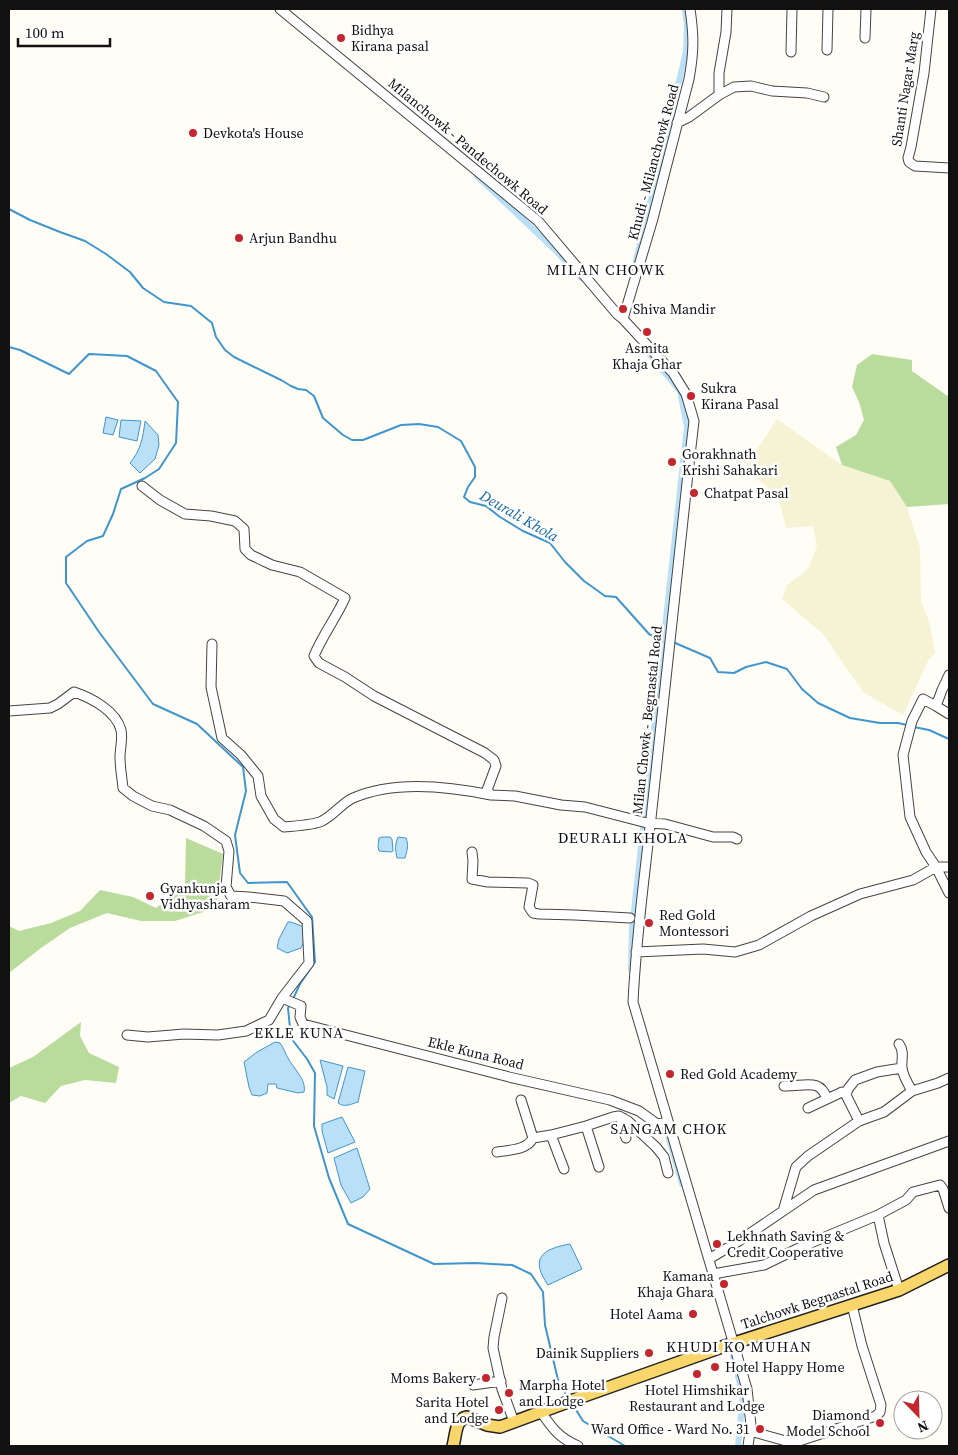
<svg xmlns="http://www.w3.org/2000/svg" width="958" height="1455" viewBox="0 0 958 1455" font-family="'Source Serif 4',serif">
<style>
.farmland{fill:#f6f3d4}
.forest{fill:#b9dc9c}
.water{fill:#b9e0f7;stroke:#3f96cf}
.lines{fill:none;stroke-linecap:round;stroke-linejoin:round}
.stream{stroke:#3f96cf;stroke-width:2}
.canal{stroke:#b9e0f7;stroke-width:6}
.minor-casing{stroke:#444;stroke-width:11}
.major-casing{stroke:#222;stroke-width:14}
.minor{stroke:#fff;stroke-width:9}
.major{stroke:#f9d66b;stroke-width:11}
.poi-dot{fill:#c4262e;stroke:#fff;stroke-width:2}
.labels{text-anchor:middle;stroke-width:5;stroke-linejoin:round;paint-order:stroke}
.poi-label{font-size:14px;fill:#111;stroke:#fff;text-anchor:start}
.street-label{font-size:14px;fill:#111;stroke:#fff}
.neighbourhood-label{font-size:15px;letter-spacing:1px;fill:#111;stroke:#fff}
.water-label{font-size:15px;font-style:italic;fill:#1768a6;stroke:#fff}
</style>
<rect width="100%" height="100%" fill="#fffdf5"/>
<path class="farmland" d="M777 419 842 465 890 481 907 507 920 548 921 602 929 621 935 653 929 659 903 715 863 692 823 634 782 599 786 586 807 570 817 547 813 526 786 528 778 495 744 469Z"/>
<path class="forest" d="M872 354 912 360V371L949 397V504L907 507 890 481 842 465 836 447 856 435 864 420 859 402 852 387 857 365Z
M186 838 223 854 216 908 175 921H141L107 913 70 928 41 948 9 973V926L19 931 51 923 80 911 100 890 133 897 156 908 185 885Z
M81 1022 80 1036 89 1053 119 1067 116 1083 85 1080 61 1086 45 1103 21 1096 9 1103V1068L33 1057Z"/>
<path class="water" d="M106 417 118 420 113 435 103 433Z
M121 420 141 421 137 441 119 437Z
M145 421 158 435 159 445 155 459 140 473 130 463C141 450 143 437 145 421Z
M382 837H390L392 839 393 851 391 852 379 851 378 846 379 838Z
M398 837 406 838C409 845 407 851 405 858H397C395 850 395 844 398 837Z
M288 922H291L304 927 305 939 301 948 287 953 277 948 279 939Z
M275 1042 280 1043C284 1048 285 1053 288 1058 293 1068 307 1080 304 1092L298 1093 277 1088 276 1084H268L267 1093 260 1096 252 1095 249 1087 244 1062 257 1052Z
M320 1060 343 1066 334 1099 327 1095V1087Z
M348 1067 365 1071 358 1102C351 1104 345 1108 338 1103Z
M342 1117 355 1142 328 1153 322 1131V1124Z
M357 1148 370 1189 363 1197 351 1203 341 1185 334 1158Z
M570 1244 582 1269 548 1285C530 1259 541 1249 570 1244Z"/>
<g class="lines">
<path class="stream" d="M9 209 30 220 60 232 85 241 106 254 130 272 143 288 164 302 191 306 212 323 216 337 225 350 234 357 281 380 291 386 298 389 306 390 314 396 323 418 343 435 352 440H363L401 425 419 424 438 427 461 441 475 467V477L468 487 464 497 470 502 486 506 500 517 523 531 550 543 565 562 584 581 605 596 616 597 649 634 657 638 666 639
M9 347 20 350 69 374 89 354 127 356 156 371 178 402 176 443 159 469 145 478 121 489 113 514 103 536 87 541 66 557V583L99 632 153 704 197 724 243 767 246 791 235 835 240 873 248 883 287 882 312 917 315 962 300 984 293 999
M673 642 710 658 718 672 734 673 746 667 766 662 787 669 802 689 818 703 850 718 880 723H898L907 725
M914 727 929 730 949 739
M290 1005 288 1008 291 1038 307 1059 315 1073 314 1126 329 1178 348 1224 434 1264 475 1263 512 1265 531 1274 543 1292 545 1325 559 1384 568 1397
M573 1405 583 1421 625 1446"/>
<path class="canal" d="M477 176 554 249 581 278
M634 269 686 52 687 26 685 9
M631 969 632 929 687 427 680 391 646 350
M667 1132 682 1184
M733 1356 743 1396 738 1446"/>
<g class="minor-casing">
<path id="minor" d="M280 9 538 221 617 314 623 319 673 373 686 394 694 421C679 550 665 679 652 809 645 873 636 937 633 1002L747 1389 751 1425 748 1446
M931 9 924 73 911 147 908 158 909 162 915 166 949 168
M865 38 866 9
M827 50 828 9
M791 52 792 9
M719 95V73L726 32 727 9
M677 123 689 117 719 95 734 87 751 86 772 91 807 93 824 97
M623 319 652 222 689 79C694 52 694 36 690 9
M142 486 160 500 185 514 211 516 235 521 244 529 245 549 251 555 272 565 300 572 345 598C336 618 322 636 314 656L319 663 345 677 374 696 485 753 494 760 496 766 487 790 491 795 515 796 561 805 585 807 647 823 665 824 713 837H733L737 839
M212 644 211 687 222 738 241 755 258 776 261 796 274 819 284 827C294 826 315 825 322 821 334 815 342 803 353 798 394 780 448 786 491 795
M949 675 942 690 936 706 923 699 912 721 903 755 910 817 926 852 936 867 949 893
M936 706 949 714
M9 711 50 708 58 704 74 692C92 698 116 711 121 730 123 739 120 748 120 757 120 768 122 778 123 788L133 796 152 806 170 810 204 826 226 841 229 851 226 887 231 896 249 897 284 901 307 921 309 963 282 998 269 1020 246 1031 218 1035 184 1034 148 1037 127 1035
M472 852 473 861 472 879 488 882 528 883 533 885 529 907 533 913 539 914 575 915 630 918
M636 952 703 949 735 952 759 945 811 916 860 894 913 880 936 867H949
M282 998 301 1006 300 1017 303 1024 509 1077 610 1100 639 1111 657 1124 668 1122
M899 1044C905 1052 901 1060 902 1068 903 1076 908 1084 912 1091
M784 1086C803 1087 820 1077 827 1099
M521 1100 533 1138 551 1135
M808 1108 842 1092 846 1093
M623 1118 621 1124 626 1138
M859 1121 846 1095 848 1089 855 1080 877 1072 902 1068
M586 1126 599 1167
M497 1152C510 1150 527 1150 533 1138
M564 1169 551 1135 586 1126 613 1117 619 1116 628 1121 656 1147 664 1157 668 1173
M783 1211 814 1190 949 1141
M878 1215 906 1200 913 1192 940 1185 943 1189 949 1208
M709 1259 739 1241 783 1211 796 1167 808 1156 859 1121 884 1112 912 1091 938 1083 949 1078
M713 1274 764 1265 801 1247 878 1215 884 1243 899 1290
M502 1298 494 1337 493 1348 502 1389 514 1422
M473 1385 501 1381
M541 1412C552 1428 559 1438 578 1446
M750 1431 793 1443 876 1416 880 1412 881 1405 862 1346 852 1305"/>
</g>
<g class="major-casing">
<path id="major" d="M453 1446C456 1436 455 1419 467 1417L487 1425 500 1427 584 1396 722 1347 899 1290 949 1265"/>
</g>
<use href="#minor" class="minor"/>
<use href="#major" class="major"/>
</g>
<g class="poi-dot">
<circle cx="341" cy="38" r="5"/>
<circle cx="193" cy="133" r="5"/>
<circle cx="239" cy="238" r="5"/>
<circle cx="623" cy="309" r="5"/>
<circle cx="647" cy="332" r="5"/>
<circle cx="691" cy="396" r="5"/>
<circle cx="672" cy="462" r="5"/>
<circle cx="694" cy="493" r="5"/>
<circle cx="150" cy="896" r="5"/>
<circle cx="649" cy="923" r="5"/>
<circle cx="670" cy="1074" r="5"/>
<circle cx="717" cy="1244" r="5"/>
<circle cx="724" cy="1284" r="5"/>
<circle cx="693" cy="1314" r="5"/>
<circle cx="649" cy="1353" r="5"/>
<circle cx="715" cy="1367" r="5"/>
<circle cx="697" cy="1374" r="5"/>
<circle cx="486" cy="1378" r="5"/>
<circle cx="509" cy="1393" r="5"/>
<circle cx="499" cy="1410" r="5"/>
<circle cx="880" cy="1423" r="5"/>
<circle cx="760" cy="1429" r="5"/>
</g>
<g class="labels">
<g class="poi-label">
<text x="351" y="35">Bidhya<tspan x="351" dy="16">Kirana pasal</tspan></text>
<text x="203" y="138">Devkota's House</text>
<text x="249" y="243">Arjun Bandhu</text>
<text x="633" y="314">Shiva Mandir</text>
<text x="647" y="353" text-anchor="middle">Asmita<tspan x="647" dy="16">Khaja Ghar</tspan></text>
<text x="701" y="393">Sukra<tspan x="701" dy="16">Kirana Pasal</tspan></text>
<text x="682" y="459">Gorakhnath<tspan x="682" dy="16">Krishi Sahakari</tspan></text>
<text x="704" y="498">Chatpat Pasal</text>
<text x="160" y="893">Gyankunja<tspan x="160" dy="16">Vidhyasharam</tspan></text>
<text x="659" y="920">Red Gold<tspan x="659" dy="16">Montessori</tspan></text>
<text x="680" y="1079">Red Gold Academy</text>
<text x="727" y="1241">Lekhnath Saving &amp;<tspan x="727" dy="16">Credit Cooperative</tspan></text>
<text x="714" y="1281" text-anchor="end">Kamana<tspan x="714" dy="16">Khaja Ghara</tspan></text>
<text x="683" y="1319" text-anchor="end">Hotel Aama</text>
<text x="639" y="1358" text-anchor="end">Dainik Suppliers</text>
<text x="725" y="1372">Hotel Happy Home</text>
<text x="476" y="1383" text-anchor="end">Moms Bakery</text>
<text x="519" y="1390">Marpha Hotel<tspan x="519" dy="16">and Lodge</tspan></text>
<text x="697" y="1395" text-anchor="middle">Hotel Himshikar<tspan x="697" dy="16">Restaurant and Lodge</tspan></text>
<text x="489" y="1407" text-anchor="end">Sarita Hotel<tspan x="489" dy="16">and Lodge</tspan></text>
<text x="870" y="1420" text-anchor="end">Diamond<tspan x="870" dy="16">Model School</tspan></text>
<text x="750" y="1434" text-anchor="end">Ward Office - Ward No. 31</text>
</g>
<g class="street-label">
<text transform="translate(905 89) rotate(-81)" y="5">Shanti Nagar Marg</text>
<text transform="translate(468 146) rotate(40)" y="5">Milanchowk - Pandechowk Road</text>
<text transform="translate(653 162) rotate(-75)" y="5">Khudi - Milanchowk Road</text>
<text transform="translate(647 720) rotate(-84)" y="5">Milan Chowk - Begnastal Road</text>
<text transform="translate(476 1053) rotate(14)" y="5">Ekle Kuna Road</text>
<text transform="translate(817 1300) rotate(-18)" y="5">Talchowk Begnastal Road</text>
</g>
<g class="neighbourhood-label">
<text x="606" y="275">MILAN CHOWK</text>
<text x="623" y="843">DEURALI KHOLA</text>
<text x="299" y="1038">EKLE KUNA</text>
<text x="669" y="1134">SANGAM CHOK</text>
<text x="739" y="1352">KHUDI KO MUHAN</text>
</g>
<g class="water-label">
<text transform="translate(519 516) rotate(30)" y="5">Deurali Khola</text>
</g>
</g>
<rect width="958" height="1455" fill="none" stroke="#111111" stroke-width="20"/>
<g transform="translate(918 1415) rotate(157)"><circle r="24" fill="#ffffff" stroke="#a0a0a0"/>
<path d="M0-4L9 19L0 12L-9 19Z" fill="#c4262e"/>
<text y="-8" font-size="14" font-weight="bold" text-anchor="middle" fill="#111111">N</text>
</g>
<path d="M18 38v8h92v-8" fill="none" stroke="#111111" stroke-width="2.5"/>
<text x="25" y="38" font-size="15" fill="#111111" stroke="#ffffff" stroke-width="4" paint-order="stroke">100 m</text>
</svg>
